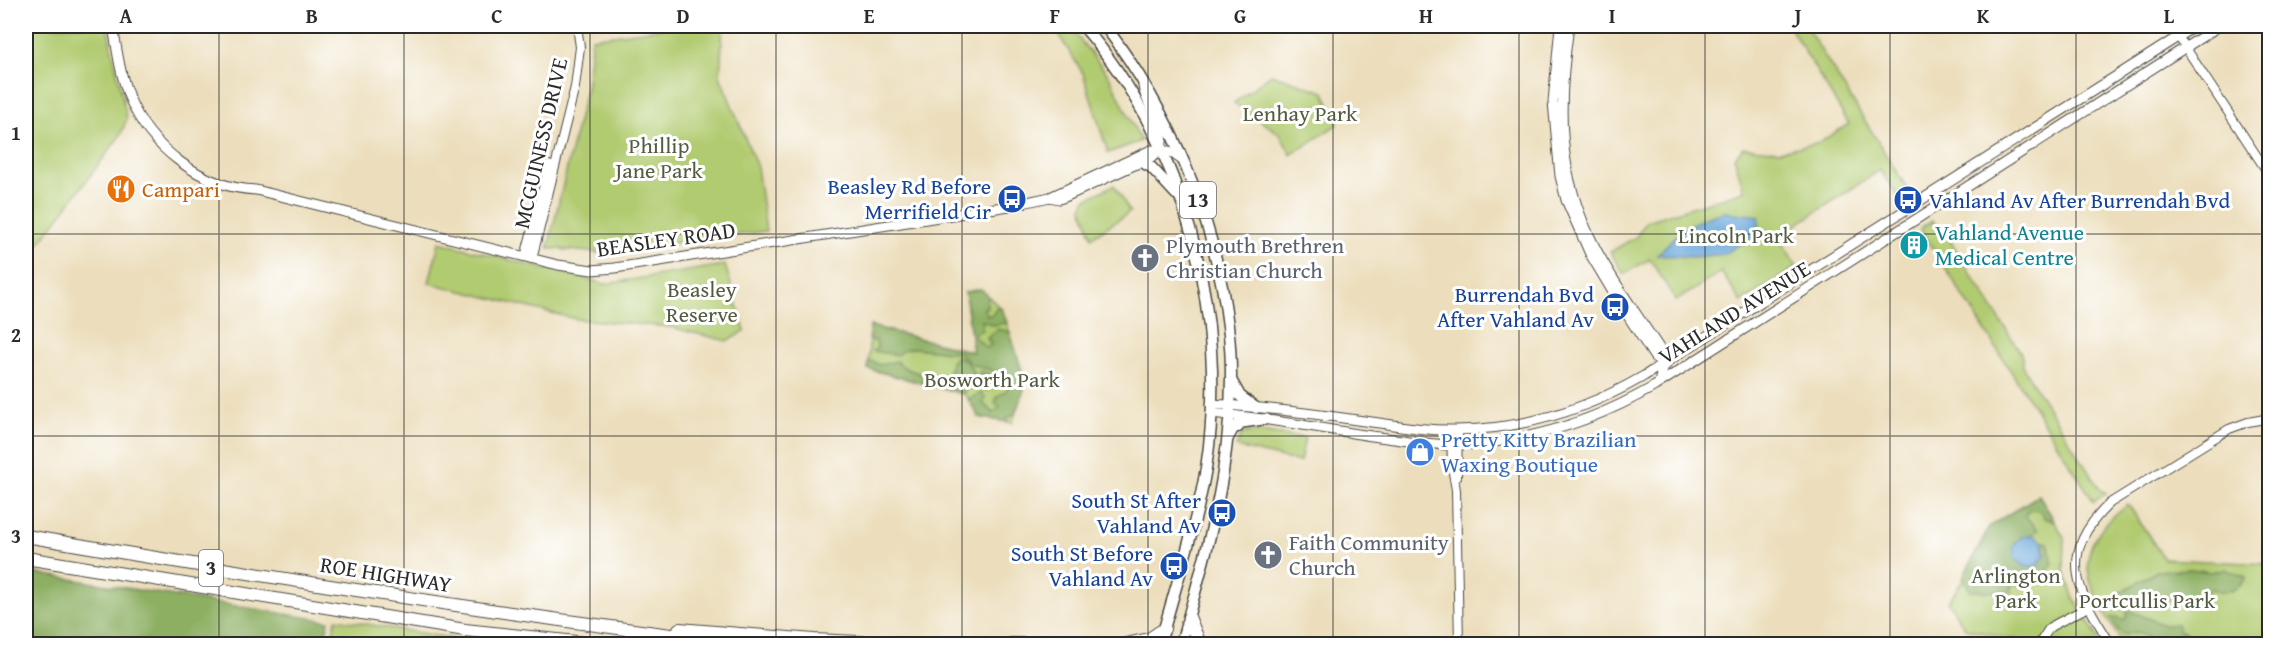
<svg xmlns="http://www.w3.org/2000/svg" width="2295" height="670" viewBox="0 0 2295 670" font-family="'Gentium Book Plus',serif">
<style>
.green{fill:#b1cb70;stroke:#6e7b4e;stroke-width:1.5}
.forest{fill:#8caf62;stroke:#5c6d46;stroke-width:1.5}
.water{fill:#67a5d9;stroke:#496882;stroke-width:1.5}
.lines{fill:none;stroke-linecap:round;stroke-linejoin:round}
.tertiary-casing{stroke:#484641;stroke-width:10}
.secondary-casing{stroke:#484641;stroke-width:11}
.trunk-casing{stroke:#484641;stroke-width:13}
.motorway-casing{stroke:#484641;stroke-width:14}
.tertiary{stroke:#fff;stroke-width:8}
.secondary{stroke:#fff;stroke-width:9}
.trunk{stroke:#fff;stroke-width:10}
.motorway{stroke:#fff;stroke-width:12}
.grid{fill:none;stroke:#2b2b2b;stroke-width:1.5;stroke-opacity:0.55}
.labels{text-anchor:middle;stroke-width:6;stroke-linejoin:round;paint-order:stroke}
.shield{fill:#fff;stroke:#6b6b6b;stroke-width:1.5}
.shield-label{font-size:21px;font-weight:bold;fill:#2b2b2b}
.park-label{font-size:22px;fill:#535b40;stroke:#fff}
.street-label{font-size:22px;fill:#2b2b2b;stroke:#fff}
.transit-label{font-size:22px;fill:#164399;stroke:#fff;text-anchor:end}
.food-label{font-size:22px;fill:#c56008;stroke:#fff;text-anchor:start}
.culture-label{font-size:22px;fill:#0d838f;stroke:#fff;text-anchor:start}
.worship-label{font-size:22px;fill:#5b616d;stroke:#fff;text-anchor:start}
.shop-label{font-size:22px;fill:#366cbe;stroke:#fff;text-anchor:start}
.neatline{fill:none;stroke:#2b2b2b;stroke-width:2}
.grid-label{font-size:20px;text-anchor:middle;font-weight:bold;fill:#2b2b2b}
</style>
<rect width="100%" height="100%" fill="#fff"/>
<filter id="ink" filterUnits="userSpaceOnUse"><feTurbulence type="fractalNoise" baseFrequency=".0167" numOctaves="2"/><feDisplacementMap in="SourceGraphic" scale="12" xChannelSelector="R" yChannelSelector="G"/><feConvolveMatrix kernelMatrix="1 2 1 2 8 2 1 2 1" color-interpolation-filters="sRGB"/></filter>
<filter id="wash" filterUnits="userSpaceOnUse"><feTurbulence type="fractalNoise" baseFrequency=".008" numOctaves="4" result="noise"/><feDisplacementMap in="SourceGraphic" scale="24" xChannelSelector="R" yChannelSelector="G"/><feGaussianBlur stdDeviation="1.35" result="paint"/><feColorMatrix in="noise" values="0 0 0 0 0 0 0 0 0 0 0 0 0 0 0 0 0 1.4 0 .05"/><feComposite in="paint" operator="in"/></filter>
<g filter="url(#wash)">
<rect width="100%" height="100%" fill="#ecdebc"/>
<path class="green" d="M26 26H107L127 119 120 136 26 261Z
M669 26H723L720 76 757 167 766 231 599 253 548 248 586 88 592 38 658 29Z
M1053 26H1069L1109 76 1141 141 1108 153 1083 73Z
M1789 26H1806L1910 193 1901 201 1880 170 1778 237 1797 267 1741 302 1721 272 1676 301 1650 259 1624 274 1610 252 1636 237 1647 221 1744 191 1734 157 1744 147 1780 151 1820 142 1849 124Z
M1271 74 1324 92 1338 124 1291 155 1280 134 1234 103Z
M1114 185 1130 212 1092 237 1082 207 1086 199Z
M1932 221 1946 234 2021 353 2024 369 2100 490 2106 493 2094 502 1920 228Z
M439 242 605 284 725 265 745 331 727 341 670 327 576 319 429 283Z
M981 289 1003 311 1026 384 1012 423 979 417 966 395 868 369 870 326 973 352 965 292Z
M1249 432H1259L1305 438 1300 462 1236 447 1242 434Z
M2039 495 2065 539 2064 570 2074 599 2102 644H2032L1965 628 1948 602 1961 583 1990 526Z
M2128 504 2164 559 2269 564V644H2123C2089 589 2063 552 2128 504Z
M336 619 487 644H341L344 635 333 633Z"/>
<path class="forest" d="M981 289 989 297 987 299V307L984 308 987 315H991L999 306 1003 311 1007 323 994 325 982 321V330L971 335 965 292Z
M870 326 973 352 971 337H975L987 348 991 344 987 339 991 334 998 329 1010 332 1026 384 1015 414 1007 418 1008 422 979 417 968 399 982 393 985 397 983 403 993 413 1000 407 995 404 997 397 1007 390 1008 381 1003 374 971 364 960 353 913 348 903 350 897 355 873 351 877 348 876 341 869 340Z
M956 356C967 359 970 366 975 376L979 374 980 371 1000 377 997 387 985 390 982 385 969 384 963 394 868 369V363L871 361 880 365 896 361C910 375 931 375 949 376L951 362Z
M2039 495 2054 521 2044 518 2041 511 2029 510 2025 516 2038 530C2030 537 2022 535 2015 543L2026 567 2045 555 2043 542 2048 543 2053 564C2039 583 2036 586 2012 584L2011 592 1971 591 1963 577 1990 526Z
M2191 569 2211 572 2224 569 2246 577C2239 592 2226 594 2211 589 2205 593 2197 599 2189 600 2181 602 2173 599 2165 600 2146 601 2137 612 2118 602L2121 592 2157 571Z
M26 572 34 573 329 621 323 644H26Z
M2130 611 2164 625 2177 624 2179 631 2187 634 2186 639 2171 640 2168 642 2169 644C2168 644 2160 645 2159 644 2146 638 2142 627 2125 635L2119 631 2111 617H2117L2123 620 2127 616 2126 612Z"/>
<path class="water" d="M1726 212 1759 216V233L1724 254 1694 257 1657 255C1679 231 1695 218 1726 212Z
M2033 535 2043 542 2045 555 2038 565 2026 567 2015 560 2013 547 2021 537Z"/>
</g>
<g filter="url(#ink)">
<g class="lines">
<g class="tertiary-casing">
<path id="tertiary" d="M2178 36 2270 176
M525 257 549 165
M532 259 575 87 580 47 577 26
M1451 430 1452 467 1456 490 1459 644
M1457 477 1458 430
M2039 644 2050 627 2088 607
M2111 644C2077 591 2056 554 2110 503L2229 429 2248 422 2270 418"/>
</g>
<g class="secondary-casing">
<path id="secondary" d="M113 26C117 50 120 74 129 97 149 147 202 188 256 190L558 265 592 270 615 268 1009 206 1050 197 1151 150 1169 151 1182 160
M1560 26 1553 102 1560 176 1566 200 1590 254 1617 299 1655 358 1666 365
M1569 26C1558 103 1556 173 1594 245 1613 283 1640 318 1663 354V364L1659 383
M1050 197 1059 199 1065 197 1154 156C1177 135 1146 111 1143 86
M1211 404C1260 407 1309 413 1357 420 1390 424 1423 431 1457 430 1524 429 1586 410 1644 376L2195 26
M1211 413C1267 418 1323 429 1379 437 1405 440 1433 446 1460 445 1531 442 1595 421 1655 386L2219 26"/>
</g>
<g class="trunk-casing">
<path id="trunk" d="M1083 26C1184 141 1230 318 1206 468 1196 528 1175 586 1160 644
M1105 26C1171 113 1215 217 1228 326 1234 372 1230 426 1223 472 1214 530 1196 587 1181 644
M1141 162 1151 167 1176 194
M1231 380 1240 396 1256 408
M1228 438 1234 427H1238L1239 423 1266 419"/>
</g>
<g class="motorway-casing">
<path id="motorway" d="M26 536C263 577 502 614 741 644
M26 558 465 630 594 644
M1189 617 1200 644
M679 629 814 640 902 644
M1011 644H1054
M1126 644 1149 639 1164 629"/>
</g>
<use href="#tertiary" class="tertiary"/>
<use href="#secondary" class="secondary"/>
<use href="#trunk" class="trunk"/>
<use href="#motorway" class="motorway"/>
</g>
</g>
<path class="grid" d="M219 26V644M404 26V644M590 26V644M776 26V644M962 26V644M1148 26V644M1333 26V644M1519 26V644M1705 26V644M1890 26V644M2076 26V644M26 234H2270M26 436H2270"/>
<defs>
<g id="restaurant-disc" transform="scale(1.5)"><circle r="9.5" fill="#e8710a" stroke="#fff"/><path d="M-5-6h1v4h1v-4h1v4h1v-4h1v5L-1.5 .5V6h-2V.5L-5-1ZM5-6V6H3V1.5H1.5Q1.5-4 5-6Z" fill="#fff"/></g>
<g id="bus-disc" transform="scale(1.5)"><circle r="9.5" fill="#1a4fb4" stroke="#fff"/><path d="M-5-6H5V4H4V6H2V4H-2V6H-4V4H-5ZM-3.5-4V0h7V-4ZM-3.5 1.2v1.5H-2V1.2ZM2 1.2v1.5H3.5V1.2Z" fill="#fff"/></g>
<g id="building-disc" transform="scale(1.5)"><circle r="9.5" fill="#0f9aa8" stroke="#fff"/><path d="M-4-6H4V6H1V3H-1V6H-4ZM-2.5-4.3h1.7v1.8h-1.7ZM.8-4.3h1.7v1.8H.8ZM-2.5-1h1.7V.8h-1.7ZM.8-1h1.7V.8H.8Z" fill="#fff"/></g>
<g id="church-disc" transform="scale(1.5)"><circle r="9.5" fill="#6b7280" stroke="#fff"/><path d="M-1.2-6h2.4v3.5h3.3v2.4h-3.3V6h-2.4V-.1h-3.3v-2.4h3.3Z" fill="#fff"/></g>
<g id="shop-disc" transform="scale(1.5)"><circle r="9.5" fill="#3f7fe0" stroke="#fff"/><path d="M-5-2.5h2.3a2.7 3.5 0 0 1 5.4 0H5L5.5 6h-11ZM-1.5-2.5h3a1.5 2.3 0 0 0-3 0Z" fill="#fff"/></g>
</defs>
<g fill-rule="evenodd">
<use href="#restaurant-disc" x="121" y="189"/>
<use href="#bus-disc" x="1012" y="199"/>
<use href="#bus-disc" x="1908" y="200"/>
<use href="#building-disc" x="1914" y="245"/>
<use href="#church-disc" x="1145" y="258"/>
<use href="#bus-disc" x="1615" y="307"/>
<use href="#shop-disc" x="1420" y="452"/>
<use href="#bus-disc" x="1222" y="513"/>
<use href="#church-disc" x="1268" y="555"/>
<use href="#bus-disc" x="1174" y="566"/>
</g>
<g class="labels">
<g class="shield">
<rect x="1180" y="182" width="36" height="36" rx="4.5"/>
<rect x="199" y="550" width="24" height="36" rx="4.5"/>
</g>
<g class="shield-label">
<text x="1198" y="207">13</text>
<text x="211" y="575">3</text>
</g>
<g class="park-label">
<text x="1300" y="121">Lenhay Park</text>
<text x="659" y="153">Phillip<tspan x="659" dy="25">Jane Park</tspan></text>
<text x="1736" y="243">Lincoln Park</text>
<text x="702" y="297">Beasley<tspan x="702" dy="25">Reserve</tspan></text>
<text x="992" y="387">Bosworth Park</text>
<text x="2016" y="583">Arlington<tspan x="2016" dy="25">Park</tspan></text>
<text x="2147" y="608">Portcullis Park</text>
</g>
<g class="street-label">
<text transform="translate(540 143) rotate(-77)" y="8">MCGUINESS DRIVE</text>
<text transform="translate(666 239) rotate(-8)" y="8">BEASLEY ROAD</text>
<text transform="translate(1734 312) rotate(-32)" y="8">VAHLAND AVENUE</text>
<text transform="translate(386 574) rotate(9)" y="8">ROE HIGHWAY</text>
</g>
<g class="transit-label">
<text x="991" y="194">Beasley Rd Before<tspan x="991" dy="25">Merrifield Cir</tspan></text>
<text x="1929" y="208" text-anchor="start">Vahland Av After Burrendah Bvd</text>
<text x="1594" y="302">Burrendah Bvd<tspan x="1594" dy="25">After Vahland Av</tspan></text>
<text x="1201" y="508">South St After<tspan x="1201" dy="25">Vahland Av</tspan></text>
<text x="1153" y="561">South St Before<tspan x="1153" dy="25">Vahland Av</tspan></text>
</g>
<g class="food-label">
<text x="142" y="197">Campari</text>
</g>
<g class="culture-label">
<text x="1935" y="240">Vahland Avenue<tspan x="1935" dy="25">Medical Centre</tspan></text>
</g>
<g class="worship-label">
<text x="1166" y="253">Plymouth Brethren<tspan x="1166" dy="25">Christian Church</tspan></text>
<text x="1289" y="550">Faith Community<tspan x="1289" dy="25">Church</tspan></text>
</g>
<g class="shop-label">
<text x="1441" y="447">Pretty Kitty Brazilian<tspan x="1441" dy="25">Waxing Boutique</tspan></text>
</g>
</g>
<rect width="2295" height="670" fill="none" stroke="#fff" stroke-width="66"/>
<rect x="33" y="33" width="2229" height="604" class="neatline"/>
<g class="grid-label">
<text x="126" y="23">A</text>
<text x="312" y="23">B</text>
<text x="497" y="23">C</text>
<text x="683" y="23">D</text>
<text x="869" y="23">E</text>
<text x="1055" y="23">F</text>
<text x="1240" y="23">G</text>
<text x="1426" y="23">H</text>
<text x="1612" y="23">I</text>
<text x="1798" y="23">J</text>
<text x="1983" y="23">K</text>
<text x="2169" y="23">L</text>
<text x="16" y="140">1</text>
<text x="16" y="342">2</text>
<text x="16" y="543">3</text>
</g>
</svg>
